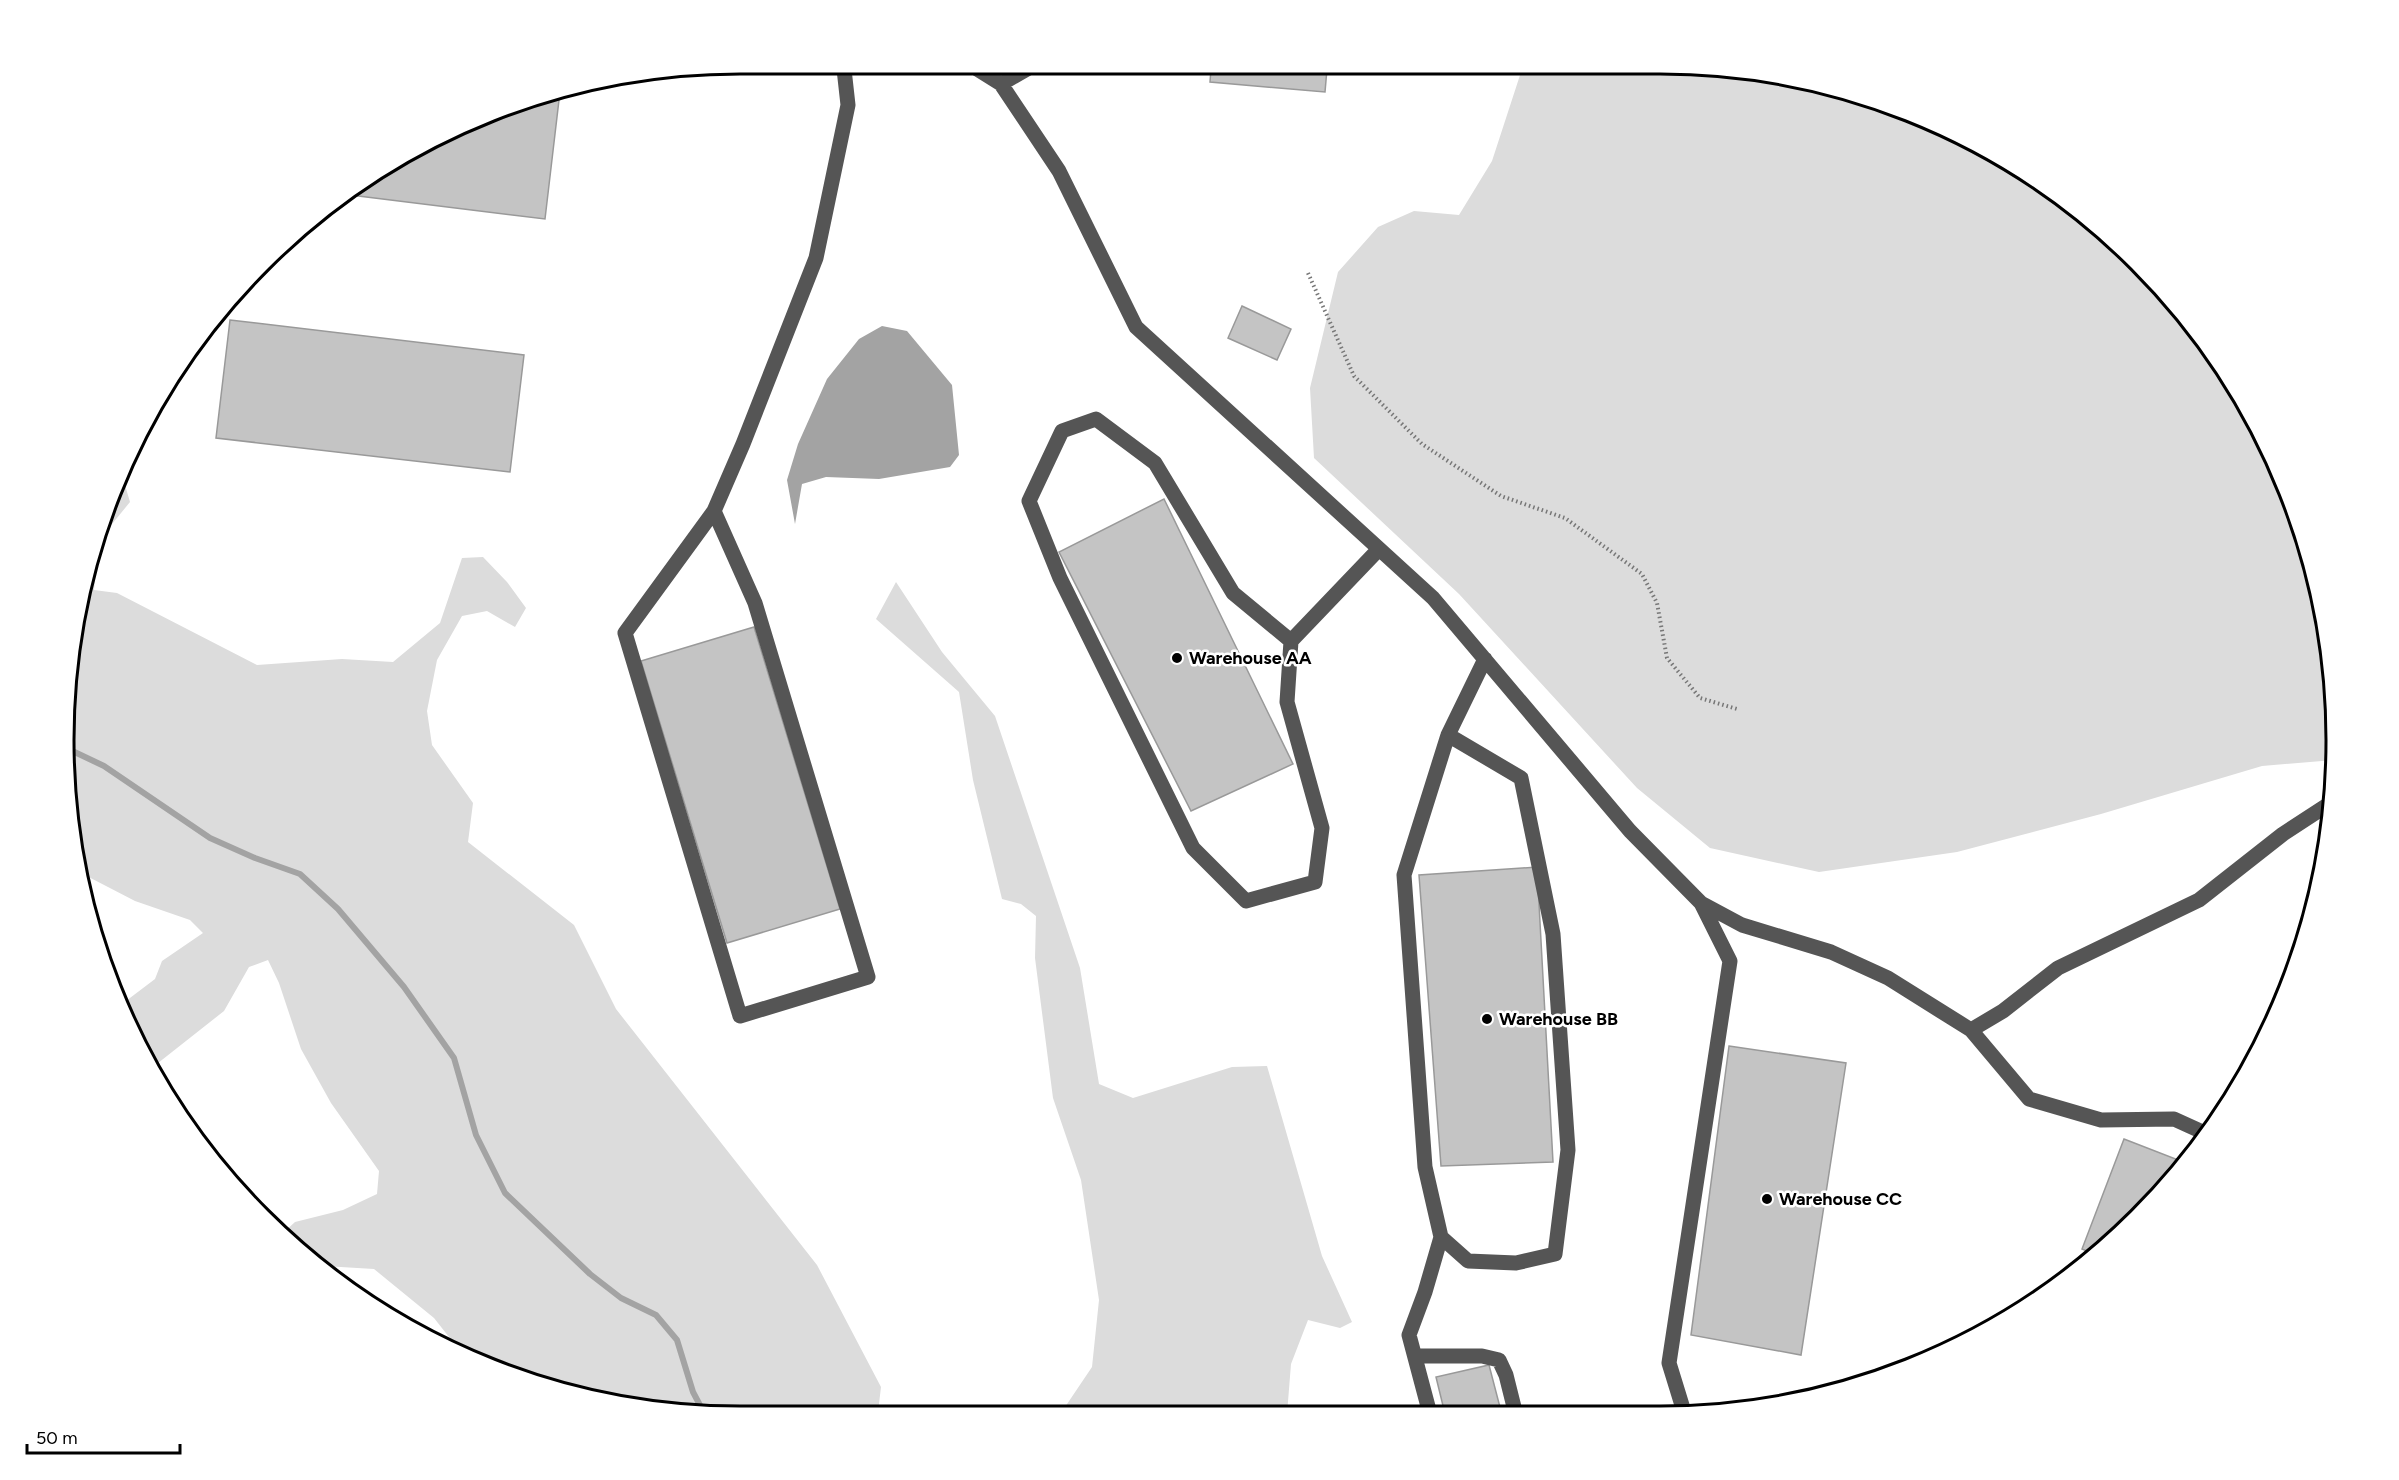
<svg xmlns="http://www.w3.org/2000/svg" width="2399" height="1480" viewBox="0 0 2399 1480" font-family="Figtree,sans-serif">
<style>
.green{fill:#dcdcdc}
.water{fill:#a3a3a3}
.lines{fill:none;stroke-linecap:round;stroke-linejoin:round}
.stream{stroke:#a3a3a3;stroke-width:6}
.building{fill:#c4c4c4;stroke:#999;stroke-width:1.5}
.path{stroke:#777;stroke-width:4;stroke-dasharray:1.5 3;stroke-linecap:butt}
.minor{stroke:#555;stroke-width:15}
.poi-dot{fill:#000;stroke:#fff;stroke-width:2}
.labels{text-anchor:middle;stroke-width:5;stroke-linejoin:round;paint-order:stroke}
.poi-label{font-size:18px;font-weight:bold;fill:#000;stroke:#fff;text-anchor:start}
.rim{fill:none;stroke:#000;stroke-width:3}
</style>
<rect width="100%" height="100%" fill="#fff"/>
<path class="green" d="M1522 69H1747L1918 114 2071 203 2168 293 2245 401 2300 522 2330 651 2334 760 2262 766 2101 814 1957 852 1819 872 1710 848 1637 788 1459 594 1314 458 1310 388 1338 272 1378 227 1414 211 1459 215 1492 161Z
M122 475 130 502 99 540 94 590 117 593 257 665 342 659 393 662 440 623 462 558 483 557 507 582 526 608 515 627 487 611 462 616 437 660 427 711 432 745 473 803 468 842 574 925 616 1009 817 1265 881 1387 878 1412 652 1411 481 1366 464 1356 434 1318 374 1269 324 1266 320 1270 268 1224 283 1233 295 1222 343 1210 377 1194 379 1171 331 1103 301 1049 279 983 268 960 249 967 224 1011 153 1067 122 1004 155 979 162 961 203 933 190 920 135 901 79 872 69 829 63 740 69 651 99 523Z
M896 582 942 652 995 716 1080 968 1099 1084 1133 1098 1232 1067 1267 1066 1322 1256 1352 1322 1340 1328 1308 1320 1291 1364 1287 1414 1061 1413 1092 1367 1099 1300 1081 1180 1053 1098 1035 958 1036 916 1021 904 1002 899 973 780 959 692 876 619Z
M243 1184 265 1222 236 1188Z"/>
<path class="water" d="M882 326 907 331 952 385 959 455 950 467 879 479 826 477 802 484 795 524 787 480 798 444 827 379 859 339Z"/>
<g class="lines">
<path class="stream" d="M64 747 104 766 210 838 255 858 300 874 338 909 404 987 454 1058 476 1135 505 1193 590 1274 621 1298 656 1315 677 1340 693 1392 703 1411"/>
</g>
<path class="building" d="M1211 69H1327L1325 92 1210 82Z
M530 97 559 100 545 219 342 194 440 133Z
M1242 306 1291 329 1277 360 1228 338Z
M230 320 524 355 510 472 216 438Z
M1164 499 1293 764 1191 811 1059 552Z
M754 627 840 909 727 943 641 661Z
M1537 867 1553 1162 1441 1166 1419 875Z
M1729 1046 1846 1063 1801 1355 1691 1335Z
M2124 1139 2186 1163 2106 1249 2097 1255 2082 1249Z
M1489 1365 1502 1415 1445 1414 1436 1377Z"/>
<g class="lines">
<path class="path" d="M1308 273 1354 376 1422 444 1501 496 1565 518 1642 574 1657 603 1667 658 1700 698 1737 709"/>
<path class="minor" d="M977 69 1001 84 1059 171 1136 327 1433 598 1630 831 1701 903 1742 925 1831 952 1888 978 1971 1030 2003 1011 2058 968 2199 900 2283 834 2332 802
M1001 84 1027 69
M714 511 755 603 868 977 740 1016 625 633 714 511 743 444 816 258 848 105 844 69
M1291 641 1233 593 1155 463 1096 419 1062 431 1029 501 1060 578 1193 848 1246 901 1315 882 1322 828 1287 702 1291 641 1379 549
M1448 735 1521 778 1553 934 1568 1150 1555 1254 1516 1263 1468 1261 1441 1237 1425 1167 1404 875 1448 735 1485 659
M1971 1030 2029 1099 2101 1120 2174 1119 2207 1134
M1415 1356H1482L1499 1360 1506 1375 1516 1415
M1430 1414 1409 1335 1425 1292 1441 1237
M1685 1415 1669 1363 1730 961 1701 903"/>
</g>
<g class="poi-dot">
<circle cx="1177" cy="658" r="6"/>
<circle cx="1487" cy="1019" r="6"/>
<circle cx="1767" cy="1199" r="6"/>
</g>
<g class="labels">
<g class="poi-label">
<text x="1189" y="664">Warehouse AA</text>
<text x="1499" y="1025">Warehouse BB</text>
<text x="1779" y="1205">Warehouse CC</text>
</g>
</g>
<path d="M0 0H2399V1480H0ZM740 74H1660A666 666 0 0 1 2326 740V740A666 666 0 0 1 1660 1406H740A666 666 0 0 1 74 740V740A666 666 0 0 1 740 74Z" fill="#fff" fill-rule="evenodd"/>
<path class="rim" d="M740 74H1660A666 666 0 0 1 2326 740V740A666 666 0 0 1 1660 1406H740A666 666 0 0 1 74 740V740A666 666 0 0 1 740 74Z"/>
<path d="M27 1444v9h153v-9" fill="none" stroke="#000000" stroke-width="3"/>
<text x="36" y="1444" font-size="18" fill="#000000" stroke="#ffffff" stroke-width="4.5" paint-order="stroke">50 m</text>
</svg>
